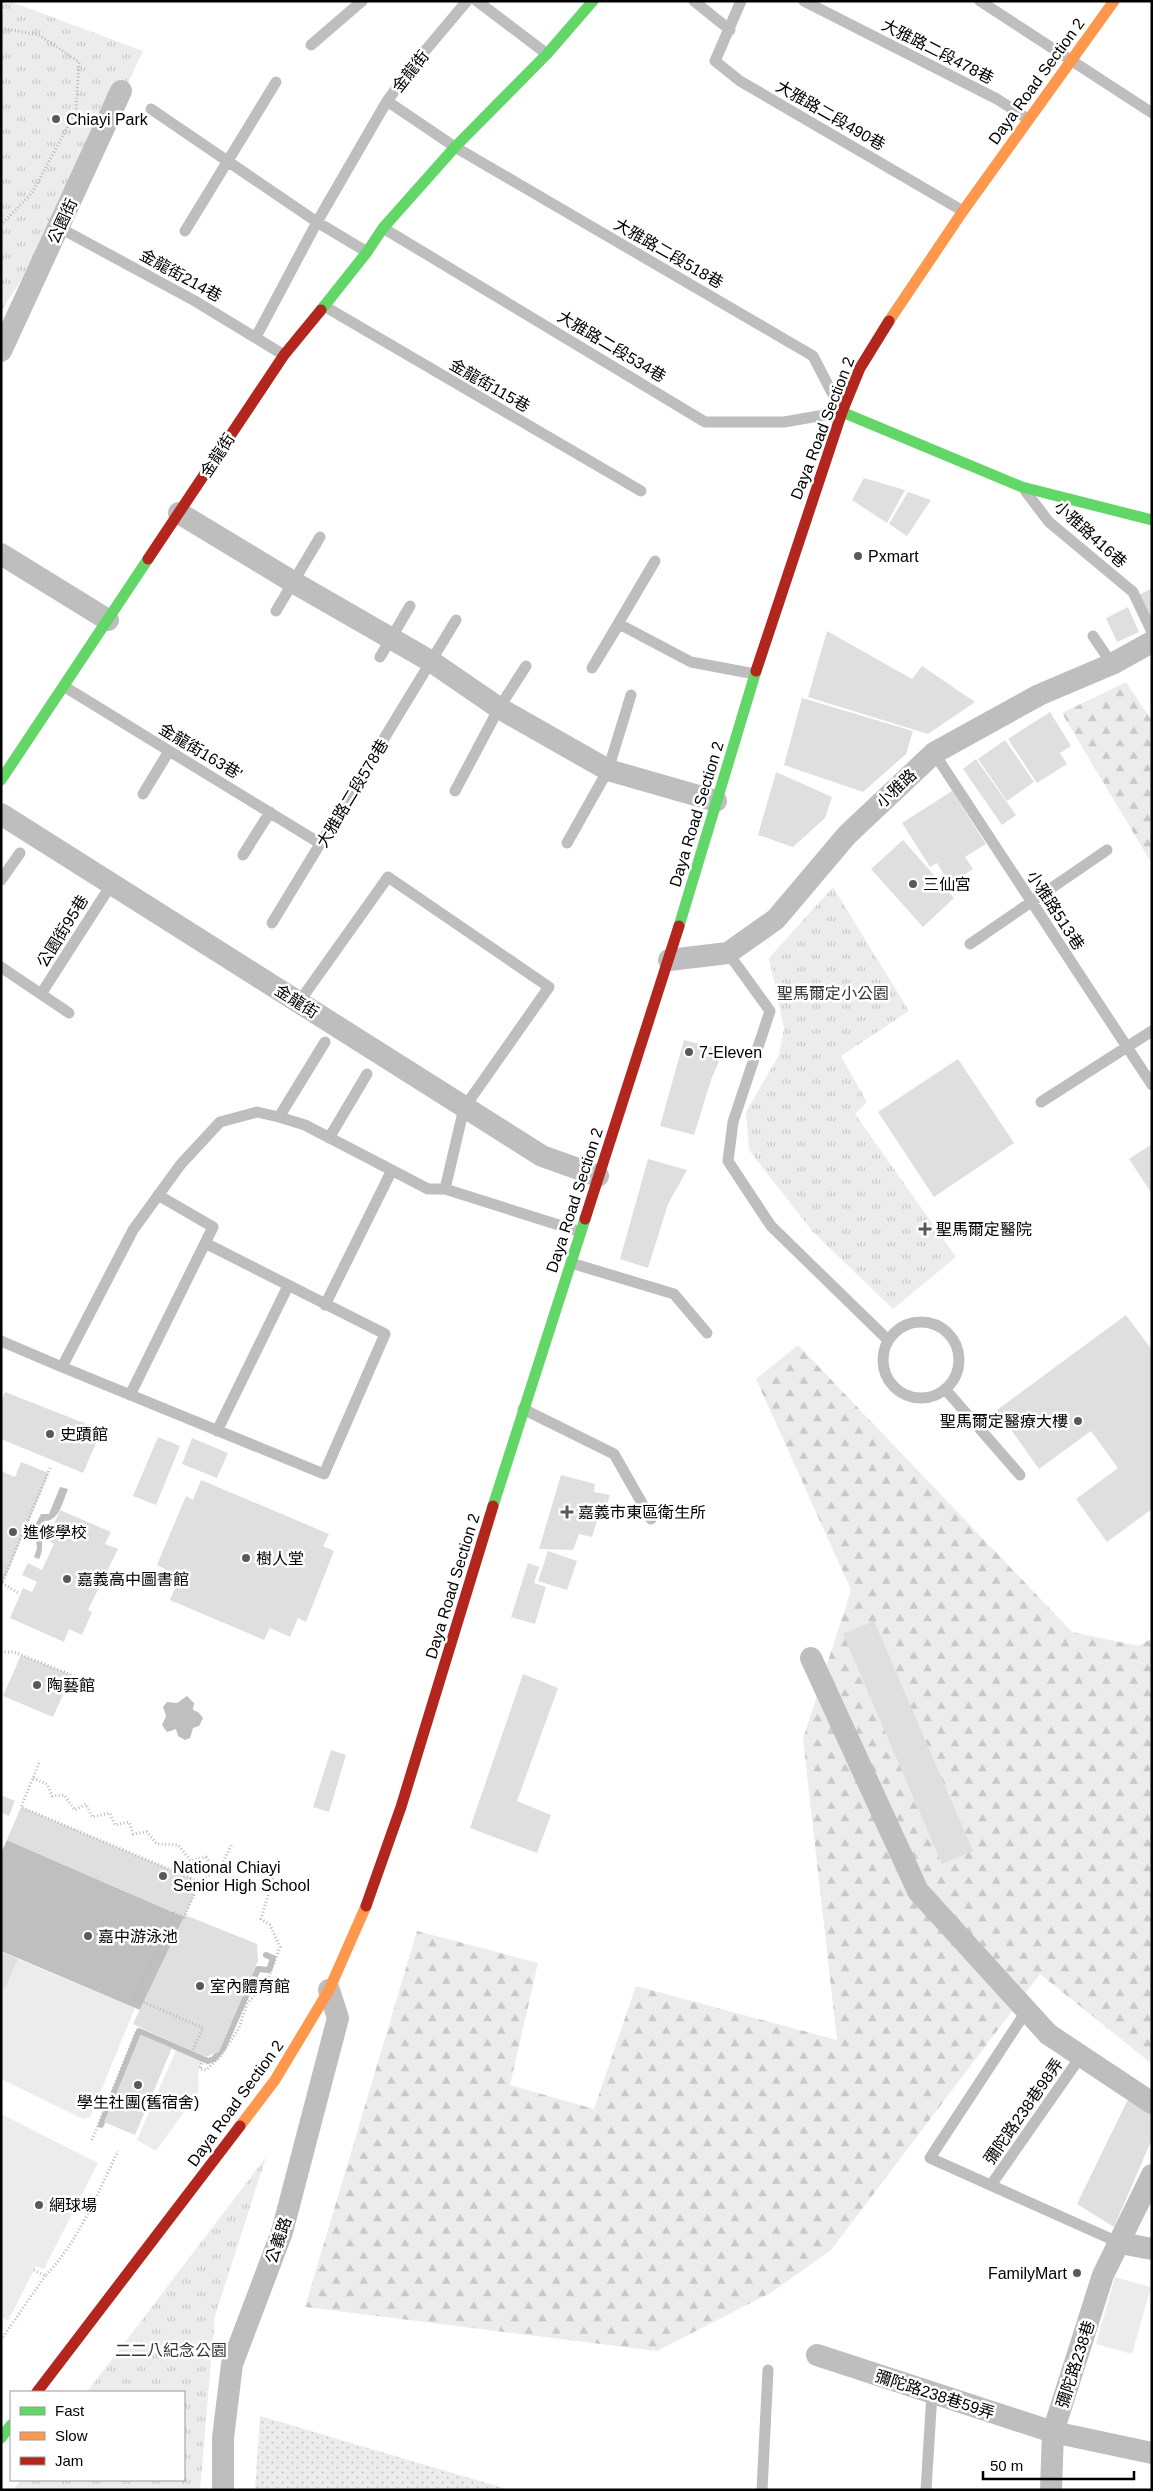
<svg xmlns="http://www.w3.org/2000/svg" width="1153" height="2491" viewBox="0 0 1153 2491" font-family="Helvetica,'Noto Sans TC',sans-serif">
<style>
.grass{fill:url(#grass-dots)}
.forest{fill:url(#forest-firs)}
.park{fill:url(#park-tufts)}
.garden{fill:#ececec}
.water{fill:#bfbfbf}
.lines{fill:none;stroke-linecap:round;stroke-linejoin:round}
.stream{stroke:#bfbfbf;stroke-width:6}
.building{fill:#dfdfdf}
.path{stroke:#b9b9b9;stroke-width:3;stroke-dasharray:1 2.5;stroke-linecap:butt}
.lane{stroke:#bebebe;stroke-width:11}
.street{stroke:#bebebe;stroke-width:22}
.fast{stroke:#63d668;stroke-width:11}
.slow{stroke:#ff974d;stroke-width:11}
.jam{stroke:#b3261e;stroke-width:11}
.poi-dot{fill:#595959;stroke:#fff;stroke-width:2}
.labels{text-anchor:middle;stroke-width:5;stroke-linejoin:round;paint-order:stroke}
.street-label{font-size:16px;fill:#000;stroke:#fff}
.poi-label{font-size:16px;fill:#000;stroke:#fff;text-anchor:start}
.park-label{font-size:16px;fill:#333;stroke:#fff}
</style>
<defs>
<pattern id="grass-dots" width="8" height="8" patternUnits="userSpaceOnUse" patternTransform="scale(1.25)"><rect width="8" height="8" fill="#ececec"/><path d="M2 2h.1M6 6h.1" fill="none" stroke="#c9c9c9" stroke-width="1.8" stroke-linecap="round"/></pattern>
<pattern id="forest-firs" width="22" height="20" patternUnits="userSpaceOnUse" patternTransform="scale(1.25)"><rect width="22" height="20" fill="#ececec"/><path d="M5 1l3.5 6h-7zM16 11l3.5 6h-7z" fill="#c9c9c9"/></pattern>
<pattern id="park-tufts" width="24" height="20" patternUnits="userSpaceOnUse" patternTransform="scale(1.25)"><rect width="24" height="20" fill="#ececec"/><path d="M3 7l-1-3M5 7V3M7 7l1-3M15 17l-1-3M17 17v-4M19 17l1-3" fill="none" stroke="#c9c9c9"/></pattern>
</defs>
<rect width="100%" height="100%" fill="#fff"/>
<path class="grass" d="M260 2416 510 2490H255Z"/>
<path class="forest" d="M1126 682 1152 721V864L1062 713Z
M798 1345 1072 1632 1139 1646 1152 1638V2064L1040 1974 831 2250 772 2292 657 2351 305 2307 417 1931 538 1963 510 2085 594 2109 636 1986 837 2040 803 1739 851 1590 756 1379Z"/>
<path class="park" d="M1 1H9L143 51 79 188 1 312Z
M833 887 909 1011 841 1056 867 1102 855 1114 956 1257 893 1309 813 1232 749 1150 746 1112 779 1055 784 1028 769 958Z
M266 2157 215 2316 200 2490H13L21 2480H184V2392H87Z"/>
<path class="garden" d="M18 1959 135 2008 90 2117 83 2119 1 2079V1988L5 1989Z
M177 2048 203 2058 198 2073 199 2091 156 2151 137 2140Z
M1 2114 98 2163 44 2269 36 2266 8 2321 1 2317Z
M1115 2277 1151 2287 1132 2354 1096 2344Z"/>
<path class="water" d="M60 1487 68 1489C63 1501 59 1522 44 1521 38 1534 46 1546 39 1559L34 1557 37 1548 34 1527 41 1514H49Z
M187 1696 194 1703 193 1710 198 1712 203 1718 199 1726 193 1728 190 1738 185 1740 178 1736 176 1729 167 1732 162 1725 166 1716 163 1707 167 1702 177 1703Z
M7 1840 184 1917 140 2010 1 1951V1853Z"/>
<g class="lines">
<path class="stream" d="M101 2125 139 2031 208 2061 214 2059 223 2048 258 1969 269 1970 273 1958 266 1955"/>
</g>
<path class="building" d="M864 478 905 490 887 523 852 500Z
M908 492 931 500 907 536 889 524Z
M1152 588V619L1139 595Z
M1128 607 1139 632 1117 642 1106 618Z
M827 631 912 679 922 666 975 702 928 734 808 697Z
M802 698 913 731 906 754 863 792 784 765Z
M1050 712 1071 746 1060 753 1067 764 1037 783 1008 739Z
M1005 740 1034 782 1007 801 978 759Z
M976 759 1016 815 1002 825 963 769Z
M776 772 832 797 825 818 793 847 758 835Z
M952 791 986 844 965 857 973 869 950 884 937 863 930 867 902 823Z
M903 840 954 898 923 927 871 869Z
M684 1040 724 1050 711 1080 694 1135 660 1126Z
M958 1059 1014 1143 934 1197 878 1112Z
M1152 1144V1194L1129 1159Z
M648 1159 687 1170 668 1204 648 1268 620 1259Z
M1126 1315 1152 1350V1509L1107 1542 1076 1499 1118 1468 1091 1431 1039 1469 997 1410Z
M5 1392 102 1430 83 1473 1 1439V1402Z
M158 1437 180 1446 156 1505 133 1496Z
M192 1438 228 1453 217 1478 182 1464Z
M21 1462 49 1473 1 1588V1471L15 1477Z
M561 1475 595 1484 594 1492 610 1495 603 1516 584 1509V1517L597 1521 592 1537 579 1534 573 1550 539 1549Z
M201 1480 329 1534 323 1546 334 1551 306 1622 298 1618 290 1637 270 1628 264 1640 170 1600 175 1588 159 1581 165 1569 157 1565 186 1496 193 1500Z
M60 1510 111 1532 105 1544 118 1549 88 1610 92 1612 82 1635 69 1629 64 1642 10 1618 23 1588 32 1592 37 1582 22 1575 28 1563 42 1570 54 1544 47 1540Z
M548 1551 577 1561 567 1590 538 1581Z
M528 1563 539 1567 534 1583 546 1587 535 1624 511 1617Z
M874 1621 973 1851 942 1864 843 1634Z
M21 1655 72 1675 53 1717 3 1696Z
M523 1674 558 1688 517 1801 551 1815 537 1853 470 1828Z
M331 1750 346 1755 329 1812 313 1807Z
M1 1795 15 1801 9 1816 1 1813Z
M21 1807 200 1882 185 1915 257 1944 258 1961 219 2052 205 2057 133 2024 184 1917 7 1840Z
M1 1951 18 1959 5 1989 1 1988Z
M141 2035 172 2048 135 2135 104 2122Z
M1132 2091 1152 2105V2139L1114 2227 1077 2204Z"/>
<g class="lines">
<path class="path" d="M1 28 39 35 79 62 76 111 32 193 1 225
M2 1583 20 1594
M1 1585 50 1468
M1 1652H14L77 1677
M39 1763 21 1807 200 1882 184 1917 174 1913 134 1998 203 2028 191 2054
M33 1778 47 1784 52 1796 64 1795 75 1810 86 1804 92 1817 110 1813 115 1825 129 1822 133 1834 147 1832 157 1844 178 1845 191 1861 206 1857 215 1870 221 1866 232 1844
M200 1882 217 1869
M92 2140 137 2030 203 2058 200 2069 206 2070 220 2057 239 2028 247 2004 268 1979 280 1947 270 1925 261 1919 278 1862
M34 2270 45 2276C77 2244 99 2191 118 2151
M1 2340 45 2276"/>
<path class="lane" d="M477 1 547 54
M694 1 730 30
M741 1 715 61 740 81 963 211
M804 1 997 99 1028 119
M980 1 1152 113
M311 45 362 1
M151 109 317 222 367 252
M60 228 195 301 284 355
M383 228 705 422H784L842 412 813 356 455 147 387 101 419 58 467 1
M185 231 276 82
M324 306 641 491
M256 337 317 222 387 101
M1026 492 1049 522 1133 592 1152 632
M655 561 592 668 619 624 691 662 755 674
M276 611 320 537
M1093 636 1112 664
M380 657 410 606
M65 687 321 844
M934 753 1152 1085
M455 791 499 708 526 666
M143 794 169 751
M567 843 608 770 631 695
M243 855 270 812
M1 880 20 853
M272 923 456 620
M970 944 1107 850
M728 953 770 1011 733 1122 728 1161 771 1226 888 1340
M1 967 69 1013
M41 994 111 885
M1041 1102 1152 1031
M279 1117 325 1042
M329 1138 367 1074
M445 1189 581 1232
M571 1263 674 1294 707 1333
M325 1305 392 1170
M883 1360a38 38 0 1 1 76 0a38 38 0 1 1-76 0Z
M1 1341 62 1367 133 1230 181 1164 220 1122 257 1112 279 1117 305 1125 428 1189H445L464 1108 549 987 388 877 299 1002
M62 1367 324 1474 385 1334 205 1243
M945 1389 1020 1475
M130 1395 213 1227 158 1195
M523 1409 614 1454 651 1519
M217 1431 288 1286
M1027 2010 930 2158 1120 2243
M991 2185 1081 2056
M762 2490 768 2370
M926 2490 932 2393"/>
<path class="street" d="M1 351 121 91
M179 513 293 582 432 662 499 708 608 770 716 801
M1 554 108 620
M1 814 542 1156 598 1176
M669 960 728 953 776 919 847 835 934 753 1039 695 1112 664 1152 642
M811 1658 918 1891 1048 2034 1152 2103
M1120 2243 1152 2249
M817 2355 1053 2432 1152 2453
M223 2490V2438L232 2364 282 2232 338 2018 329 1990
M1051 2490 1053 2432 1103 2275 1152 2175"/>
<path class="fast" d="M321 310 367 252 383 228 455 147 547 54 593 1
M842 412 1022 487 1152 520
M1 780 148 559
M679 926 756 671
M493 1506 585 1219
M1 2438 11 2425"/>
<path class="slow" d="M889 321 963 211 1114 1
M240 2126 275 2080 329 1990 366 1906"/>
<path class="jam" d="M148 559 284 355 321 310
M756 671 842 412 860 368 889 321
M585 1219 679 926
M366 1906 401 1807 493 1506
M37 2392 240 2126"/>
</g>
<g class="poi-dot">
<circle cx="56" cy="119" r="5"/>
<circle cx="858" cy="556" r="5"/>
<circle cx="913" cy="884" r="5"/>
<circle cx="689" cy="1052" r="5"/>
<path d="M922.5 1221.5h5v5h5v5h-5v5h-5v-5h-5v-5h5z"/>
<circle cx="1078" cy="1421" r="5"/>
<circle cx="50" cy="1434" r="5"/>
<path d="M564.5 1504.5h5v5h5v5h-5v5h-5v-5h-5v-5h5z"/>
<circle cx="13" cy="1532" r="5"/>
<circle cx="246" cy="1558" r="5"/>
<circle cx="67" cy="1579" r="5"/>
<circle cx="37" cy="1685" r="5"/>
<circle cx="163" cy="1876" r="5"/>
<circle cx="88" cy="1936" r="5"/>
<circle cx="200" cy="1986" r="5"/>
<circle cx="138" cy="2085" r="5"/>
<circle cx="39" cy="2205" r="5"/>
<circle cx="1077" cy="2273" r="5"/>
</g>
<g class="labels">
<g class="street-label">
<text transform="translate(938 51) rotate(27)" y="6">大雅路二段478巷</text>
<text transform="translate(410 71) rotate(-52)" y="6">金龍街</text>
<text transform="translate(1036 81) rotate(-54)" y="6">Daya Road Section 2</text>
<text transform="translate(831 115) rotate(30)" y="6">大雅路二段490巷</text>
<text transform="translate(62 221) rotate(-65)" y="6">公園街</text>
<text transform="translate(669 253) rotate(30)" y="6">大雅路二段518巷</text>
<text transform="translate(181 275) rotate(29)" y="6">金龍街214巷</text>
<text transform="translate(612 346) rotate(31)" y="6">大雅路二段534巷</text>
<text transform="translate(490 385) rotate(30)" y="6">金龍街115巷</text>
<text transform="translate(822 428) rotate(-69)" y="6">Daya Road Section 2</text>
<text transform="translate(217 455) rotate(-57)" y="6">金龍街</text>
<text transform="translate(1091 534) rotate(42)" y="6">小雅路416巷</text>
<text transform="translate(201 751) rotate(31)" y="6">金龍街163巷'</text>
<text transform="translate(896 788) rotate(-43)" y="6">小雅路</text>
<text transform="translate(352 793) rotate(-59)" y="6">大雅路二段578巷</text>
<text transform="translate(696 814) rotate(-73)" y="6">Daya Road Section 2</text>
<text transform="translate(1056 910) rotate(57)" y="6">小雅路513巷</text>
<text transform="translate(62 931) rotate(-58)" y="6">公園街95巷</text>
<text transform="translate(297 1001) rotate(32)" y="6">金龍街</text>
<text transform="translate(574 1200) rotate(-72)" y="6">Daya Road Section 2</text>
<text transform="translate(452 1586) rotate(-73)" y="6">Daya Road Section 2</text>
<text transform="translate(235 2103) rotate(-54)" y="6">Daya Road Section 2</text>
<text transform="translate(1023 2111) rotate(-55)" y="6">彌陀路238巷98弄</text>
<text transform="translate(278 2240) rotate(-71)" y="6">公義路</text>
<text transform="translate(1075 2364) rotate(-72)" y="6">彌陀路238巷</text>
<text transform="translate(935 2394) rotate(18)" y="6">彌陀路238巷59弄</text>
</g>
<g class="poi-label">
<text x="66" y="125">Chiayi Park</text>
<text x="868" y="562">Pxmart</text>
<text x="923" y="890">三仙宮</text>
<text x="699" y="1058">7-Eleven</text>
<text x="936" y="1235">聖馬爾定醫院</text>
<text x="1068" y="1427" text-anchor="end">聖馬爾定醫療大樓</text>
<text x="60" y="1440">史蹟館</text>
<text x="578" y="1518">嘉義市東區衛生所</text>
<text x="23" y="1538">進修學校</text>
<text x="256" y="1564">樹人堂</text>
<text x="77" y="1585">嘉義高中圖書館</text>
<text x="47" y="1691">陶藝館</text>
<text x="173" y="1873">National Chiayi<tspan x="173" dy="18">Senior High School</tspan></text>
<text x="98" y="1942">嘉中游泳池</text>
<text x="210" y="1992">室內體育館</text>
<text x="138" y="2108" text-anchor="middle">學生社團(舊宿舍)</text>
<text x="49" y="2211">網球場</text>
<text x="1067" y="2279" text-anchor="end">FamilyMart</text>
</g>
<g class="park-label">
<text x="833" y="999">聖馬爾定小公園</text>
<text x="171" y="2356">二二八紀念公園</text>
</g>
</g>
<rect width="1153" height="2491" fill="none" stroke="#000000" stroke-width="5"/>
<rect x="10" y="2391" width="175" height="90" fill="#ffffff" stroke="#999999"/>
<rect x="20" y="2407" width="25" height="8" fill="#63d668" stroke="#999999"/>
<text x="55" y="2416" font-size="15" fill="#000000">Fast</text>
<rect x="20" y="2432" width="25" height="8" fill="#ff974d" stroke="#999999"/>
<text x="55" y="2441" font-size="15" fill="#000000">Slow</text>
<rect x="20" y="2457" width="25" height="8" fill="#b3261e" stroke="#999999"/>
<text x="55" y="2466" font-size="15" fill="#000000">Jam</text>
<path d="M983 2471v8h151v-8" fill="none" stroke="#000000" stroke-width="2.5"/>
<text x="990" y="2471" font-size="15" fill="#000000" stroke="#ffffff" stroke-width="4" paint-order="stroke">50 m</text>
</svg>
